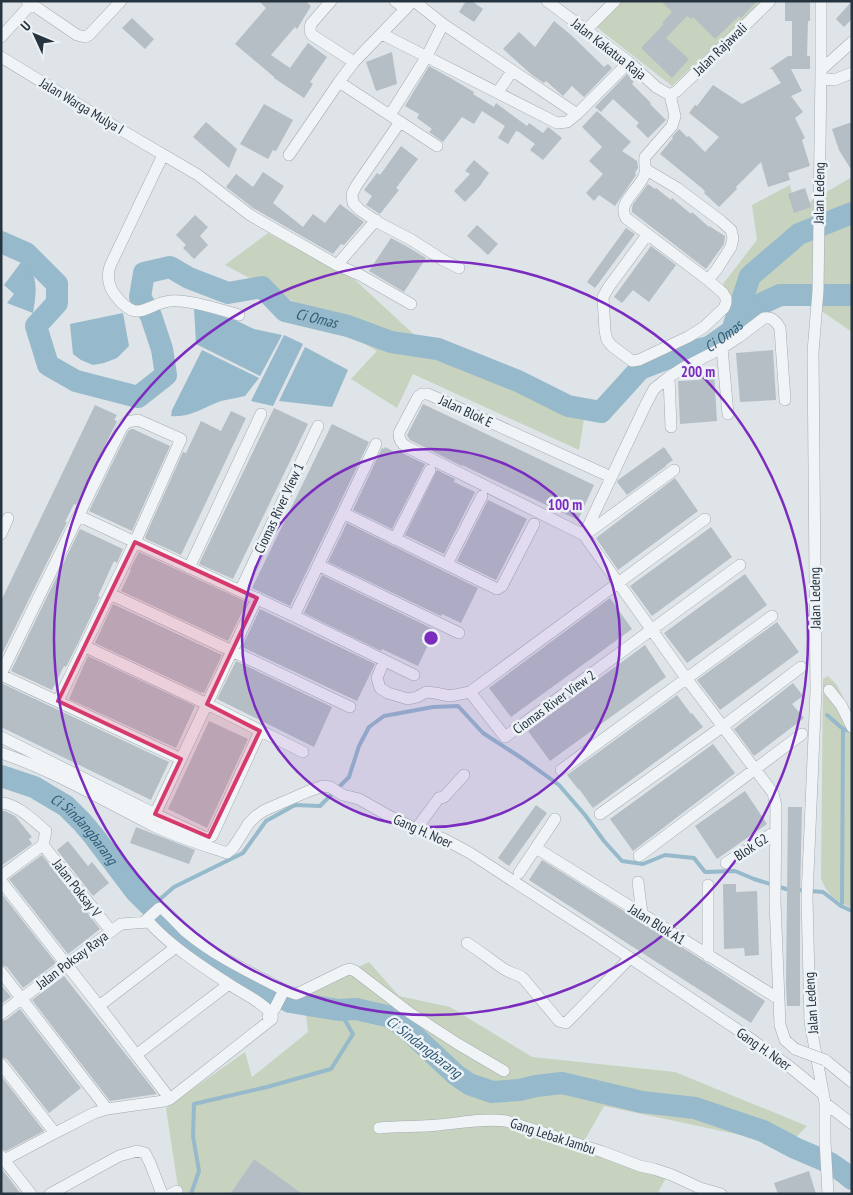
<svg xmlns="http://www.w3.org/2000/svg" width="853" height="1195" viewBox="0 0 853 1195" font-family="'PT Sans Narrow',sans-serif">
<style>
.green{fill:#c7d3be}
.water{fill:#96b9cb}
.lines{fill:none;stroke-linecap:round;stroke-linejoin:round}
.stream{stroke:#96b9cb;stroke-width:4}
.river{stroke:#96b9cb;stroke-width:22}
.building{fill:#b5bec5}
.minor-casing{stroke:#a3acb2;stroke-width:12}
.minor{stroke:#f1f4f6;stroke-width:11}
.minor-bridge-casing{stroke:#a3acb2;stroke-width:12;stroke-linecap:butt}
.minor-bridge{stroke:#f1f4f6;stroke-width:11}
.marked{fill:#d63a6d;fill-opacity:0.2;stroke:#d63a6d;stroke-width:4;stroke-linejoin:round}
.ring{fill:none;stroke:#7b2cbf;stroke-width:2.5}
.labels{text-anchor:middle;stroke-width:5;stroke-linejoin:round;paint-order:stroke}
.street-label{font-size:14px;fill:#263440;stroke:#edf2f6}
.water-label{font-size:15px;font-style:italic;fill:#2e5b76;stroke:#edf2f6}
.centre{fill:#7b2cbf;stroke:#edf2f6;stroke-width:2.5}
.ring-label{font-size:15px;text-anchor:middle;font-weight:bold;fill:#7b2cbf;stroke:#edf2f6;stroke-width:5;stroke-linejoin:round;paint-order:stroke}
</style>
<rect width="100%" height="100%" fill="#dee4e8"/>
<path class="green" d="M621 1H763L672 86 595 26Z
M852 177V332L807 301 734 317 723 284 757 240 752 205 790 185 796 210Z
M268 233 355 280 433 352 584 419 579 450 413 374 397 408 351 379 377 351 291 300 225 265Z
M828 676 837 685 852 716V908C836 901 826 894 821 878L823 679Z
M369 962 399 996 450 1007 532 1057 675 1072 807 1126 788 1145 604 1106 583 1143 667 1176 657 1194H303L254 1159 230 1194H179L166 1108 245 1052 252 1077 308 1032 304 994Z"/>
<path class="water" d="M25 257C38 279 37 289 33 313L7 303 14 294 4 285Z
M194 308 235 320 254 329 282 335 260 376 196 344Z
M123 313 129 346 117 358 104 363 93 365 81 360 73 354 70 324Z
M284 335 303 344 273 406 251 401Z
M305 347 348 370 332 407 279 401Z
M202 350 259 378 245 396C238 398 229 399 221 401 204 407 190 418 171 416L172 410Z"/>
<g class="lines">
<path class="stream" d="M827 715 843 729 852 731
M842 903 843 729
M151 907 174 887 243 853 266 821 295 805 320 806 349 777 359 746 369 727 384 716 433 707 458 706 483 733 523 759 559 785 585 815 604 841 622 861 643 864 665 855 694 858 705 872 735 871 754 879 786 889 823 892 841 906 852 911
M191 1194 199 1171 193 1136 194 1104 267 1087 331 1069 353 1034 339 1010"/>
<g class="river">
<path id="s1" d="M1 242 26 253 57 284V303L36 326 48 365 76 381 138 397 166 375 162 349 151 316 140 297 144 273 170 267 189 278 228 293 262 287 285 311 348 326 391 342 438 349 518 381 568 406 601 412 640 369 671 357 709 347 732 331 763 303 780 295H852"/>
<path d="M733 328 750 276 799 234 852 213"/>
<path id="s2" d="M1 776 34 787 66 806 82 822 93 835 136 892 188 943 239 975 290 1002 339 1010 356 1009 391 1017 409 1031 456 1075 469 1084 492 1092 519 1090 536 1086 562 1083 642 1102 695 1108 763 1131 795 1148 830 1163 846 1174 852 1179"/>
</g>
</g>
<path class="building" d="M259 1H306L311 6 297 29 295 27 271 55 290 68 308 43 327 57 310 82 313 84 304 98 274 78V77L235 44 266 8Z
M466 1H472L483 9 474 22 459 12Z
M661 1H757L741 18 739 16 715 39 693 17 691 19 687 16 666 38 689 59 672 78 641 48 664 24 662 23 672 12Z
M785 1H810V21H808L807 56H810V69H791L802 91 791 96 803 112 795 118 805 138 802 140 810 166 788 173 790 180 768 187 761 162 736 187 737 189 719 207 704 193 705 192 703 189 660 154 673 138 672 137 679 129 687 137 689 136 705 152 719 137 689 113 695 105 697 106 713 85 742 104 781 83 772 69H769L788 56H792V21H785Z
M852 1V19L844 27 836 19Z
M132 18 154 39 145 49 122 28Z
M554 21 571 35 604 67 608 64 612 68 584 97 572 86 563 96 546 81 544 83 532 75 503 49 519 32 535 47Z
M392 52 397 84 376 91 366 62Z
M429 66 447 76 474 92 473 94 494 107 496 103 527 126 529 123 543 133 548 127 562 138 543 160 530 150 535 144 519 132 516 131 508 144 498 138 505 126 482 111 474 124 462 117 443 142 429 132 432 129 417 118 419 114 405 106Z
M627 74 634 81 632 84 651 103 650 104 666 120 648 138 636 126 639 123 613 99 601 112 595 107Z
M264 104 293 120 276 151 273 150 268 159 240 144Z
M597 111 631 142 622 151 637 161 638 168 635 173 636 175 615 206 599 195 594 201 586 193 603 174 589 161 602 147 582 127Z
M206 122 237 149 229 168 193 137Z
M852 122V171L839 150 832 129Z
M401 146 418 159 396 188 399 190 380 214 366 205 372 196 364 190 377 173 380 175Z
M474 160 489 173 480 186 465 202 454 191 470 174 465 171Z
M263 172 284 186 273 203 303 227 313 214 325 223 340 204 364 222 344 245 341 244 333 254 253 208 226 187 236 174 253 187Z
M648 184 655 189 656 188 671 200 672 198 691 214 692 212 709 227V226L725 236 724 244 706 269 632 212V208L633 204Z
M805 188 811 207 794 213 788 194Z
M195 215 208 227 200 236 208 245 194 259 183 248 186 245 176 235Z
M477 225 498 244 488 255 467 236Z
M626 228 635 234 595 288 587 282Z
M391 238 406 246 426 258 404 292 369 271Z
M651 246 676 265 649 302 633 290 622 303 614 297Z
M773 350 776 400 740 402 736 353Z
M714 372 717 421 680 424 678 381 698 380 697 373Z
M423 404 594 485 578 520 462 465V466L410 440 407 435Z
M95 405 117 415 114 420 117 421 76 505 74 504 65 522H67L1 656V601Z
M274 408 308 424 233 579 199 564Z
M231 411 246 418 181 555 146 539 145 537 183 452 186 453 201 421 221 431Z
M332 424 369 442 290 606 252 588Z
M131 429H133L170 446 132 531 89 511 128 431Z
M385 447 397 453 398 450 404 454 425 464 392 529 353 510 382 448 384 449Z
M664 447 673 460 666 465V466L627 495 617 482 618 480Z
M437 470 455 479 454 482 475 492 444 554 405 535Z
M675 478 698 511 618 570 596 538Z
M488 500 527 519 496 580 457 561Z
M347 523 478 588 461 623 442 614 441 616 328 562Z
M711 527 732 557 652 616 630 586Z
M80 529 123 549 117 563 114 561 98 596 100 597 77 645 66 667 64 666 52 690 11 671Z
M139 552 247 602 228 641 121 591 131 570 130 569Z
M745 574 767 605 687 663 664 633Z
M322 575 435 630 418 666 382 649 381 651 304 613Z
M610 598 632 629 511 717 489 688Z
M113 604 222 655 204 693 202 692 201 693 95 643Z
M260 609 375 664 357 701 242 647Z
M777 622 799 652 720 710 697 680Z
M645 645 666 677 550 761 528 731Z
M88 656 195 706 176 748 69 699Z
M236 661 332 707 314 747 217 699Z
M1 683 169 762 151 800 1 727Z
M793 683 803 696 792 704 804 718 754 756 734 729Z
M677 695 691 714 692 713 703 727 593 808 579 789H578L567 775Z
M209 721 248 739 207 828 168 809Z
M713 744 735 773 633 851 610 819Z
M745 791 767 824 717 859 695 826Z
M536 805 547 813 509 866 498 858Z
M788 807H802L800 897V1006H787L786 984Z
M1 811H5L15 816 32 837 29 839 32 844 1 866Z
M136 827 195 850 189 864 130 843Z
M68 841 88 866 92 862 109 883 93 896 57 850Z
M42 855 100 929 68 954 9 879Z
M542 860 696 956 765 1001 751 1023 529 880Z
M723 884H736V892L757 891 759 955 745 956 744 948 724 949Z
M1 893 56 963 23 988 7 967 1 965Z
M64 976 109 1033 157 1094 110 1101 32 1000Z
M1 985 11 997 1 1004Z
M20 1009 81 1088 49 1113 7 1059 1 1057V1021L6 1020Z
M1 1076 44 1131 6 1151 1 1149Z
M254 1159 303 1194H230Z
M1 1168 21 1194H1Z
M809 1171 816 1194H778L774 1183Z"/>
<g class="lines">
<g class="minor-casing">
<path id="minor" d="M27 1 77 35 85 37 89 35 121 1
M331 1 311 24C310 29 309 31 312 35L354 62
M395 1 405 9
M414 1 443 24 577 114
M547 1 629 62 656 87 670 95
M821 1V70L818 291 813 352 816 690 807 897 810 1022 825 1103V1141L828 1194
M586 30 615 1
M382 34 557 123 567 122 577 114 629 62
M1 37 31 4
M1 57 104 120 198 175 250 215 337 265 360 275 411 304
M821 70 852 42
M821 78 834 80 852 73
M339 82 437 146
M498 92 512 71
M670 95 677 91 770 1
M390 115 427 56 443 24
M400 122 356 186 352 194 353 203 360 210 379 223 410 239 443 260 459 268
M163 155 110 266C107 276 108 286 115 295 141 329 148 298 179 301 199 302 220 310 239 315
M289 155 339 82 354 62 413 1
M645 169 677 188 721 221 731 230 733 238 731 247 717 269 708 280
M647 235 608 288 603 297 605 331 607 340 612 346 632 361 639 360 688 337 704 327 724 308 726 303V298L723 293 708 280 626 218C616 202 642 188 645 173 646 168 644 162 645 157L672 126 675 116 670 95
M337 265 376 220
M722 348 728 414
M669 377 671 427
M611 477 428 394H422L418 397 399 433C399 440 401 443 407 447L584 535 686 678 773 793 776 806 775 902 780 1025 785 1040 795 1049
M343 513 497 589 502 586 534 524
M79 516 294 616 376 444
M705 519 470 692 505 737 740 565
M1 534 8 518
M586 534 674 470
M584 535 646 404 654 389 669 377 683 368 722 348 739 337 764 318C772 317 776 321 780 328L785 400
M395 539 430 470
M447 564 482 496
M318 565 459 633
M189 568 261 414
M240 591 318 426
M110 594 232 651 350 707
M294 616 414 675
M84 646 207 704 303 752
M384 661 377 678 380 688 388 693 408 699 417 697 426 692 435 693 450 696 470 692
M1 674 122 427 127 422 138 420 181 439 135 542 58 701
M1 675 181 759
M829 690 841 705 852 727
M1 737 155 814 204 837H209L212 836 260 731
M1 753C55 771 104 801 154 826 177 837 203 845 227 853L233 848 249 823 256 816 265 810 309 791 323 786 330 787 343 795 359 799 389 816 416 829 444 839 470 853 590 931 741 1032 790 1067 823 1094
M561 770 772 616
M1 803C16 803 34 821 46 831L43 845 1 876
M155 814 257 598
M600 814 722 727 801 667
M416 829 439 798 444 797 464 775
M43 845 111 931
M536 848 779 999
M639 856 802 734
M726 863 776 831
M519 873 555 819
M1 881 99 1006 170 1099
M638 882 642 914
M708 885V956
M144 922 158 909 160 908 163 909C171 916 178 924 185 931 213 955 251 973 284 990
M467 943C480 951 492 961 504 969 510 973 517 974 523 978L559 1021 566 1023 630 958
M1 972 107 1109
M99 1006 176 947
M1 1014 121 924 149 922
M269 1017H268L275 1008 284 990 296 994 299 993 346 970 350 969 355 971 410 1013 458 1044 504 1071
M136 1055 229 984
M825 1060 852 1082
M1 1064 55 1133
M825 1103 852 1124
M379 1128C399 1126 419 1127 438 1125 461 1123 483 1118 506 1121L603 1152 640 1166 654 1169 672 1175 700 1188 721 1194
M1 1156 31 1194
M4 1160 55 1133 94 1113 107 1109 164 1101 170 1099 272 1019C273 1015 272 1013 268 1010 257 999 242 993 229 984 203 967 169 945 149 922H144
M50 1194 119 1156 137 1151 145 1153 150 1163 162 1194
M171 1194 177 1191"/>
</g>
<use href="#minor" class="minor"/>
<g class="minor-bridge-casing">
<path id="minor-bridge" d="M795 1049 825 1060"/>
</g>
<use href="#minor-bridge" class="minor-bridge"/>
</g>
<path class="marked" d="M135 542 257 598 207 704 260 731 209 837 155 814 181 759 58 701Z"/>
<circle cx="431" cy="638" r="189" fill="#7b2cbf" fill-opacity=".12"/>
<g class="ring">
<circle cx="431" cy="638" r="189"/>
<circle cx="431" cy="638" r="377"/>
</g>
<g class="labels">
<g class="street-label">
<text transform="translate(609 49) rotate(38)" y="5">Jalan Kakatua Raja</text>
<text transform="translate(720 49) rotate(-44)" y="5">Jalan Rajawali</text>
<text transform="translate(82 106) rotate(31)" y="5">Jalan Warga Mulya I</text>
<text transform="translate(819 193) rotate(-89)" y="5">Jalan Ledeng</text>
<text transform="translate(466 411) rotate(25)" y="5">Jalan Blok E</text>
<text transform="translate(279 508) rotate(-65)" y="5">Ciomas River View 1</text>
<text transform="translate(815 598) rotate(-91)" y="5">Jalan Ledeng</text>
<text transform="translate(554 702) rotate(-36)" y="5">Ciomas River View 2</text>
<text transform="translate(423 831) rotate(24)" y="5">Gang H. Noer</text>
<text transform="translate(751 847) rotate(-33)" y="5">Blok G2</text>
<text transform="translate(77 888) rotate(52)" y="5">Jalan Poksay V</text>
<text transform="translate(657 924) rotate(32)" y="5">Jalan Blok A1</text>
<text transform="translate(72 960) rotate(-37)" y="5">Jalan Poksay Raya</text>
<text transform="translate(811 1003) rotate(-94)" y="5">Jalan Ledeng</text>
<text transform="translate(764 1049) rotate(35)" y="5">Gang H. Noer</text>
<text transform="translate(553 1136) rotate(18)" y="5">Gang Lebak Jambu</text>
</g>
<g class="water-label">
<text dy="5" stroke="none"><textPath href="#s1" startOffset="592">Ci Omas</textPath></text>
<text dy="5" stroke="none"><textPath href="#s1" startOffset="1042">Ci Omas</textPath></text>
<text dy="5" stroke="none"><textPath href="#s2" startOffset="101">Ci Sindangbarang</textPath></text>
<text transform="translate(424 1047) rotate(38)" y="5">Ci Sindangbarang</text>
</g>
</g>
<circle cx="431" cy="638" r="8" class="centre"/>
<g class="ring-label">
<text x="698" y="377">200 m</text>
<text x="565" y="510">100 m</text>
</g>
<rect width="853" height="1195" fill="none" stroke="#263440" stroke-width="5"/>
<g transform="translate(35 35) rotate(314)" stroke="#edf2f6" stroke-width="4" paint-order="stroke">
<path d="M0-4L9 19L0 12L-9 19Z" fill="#263440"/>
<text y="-8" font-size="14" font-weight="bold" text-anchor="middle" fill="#263440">U</text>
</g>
</svg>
